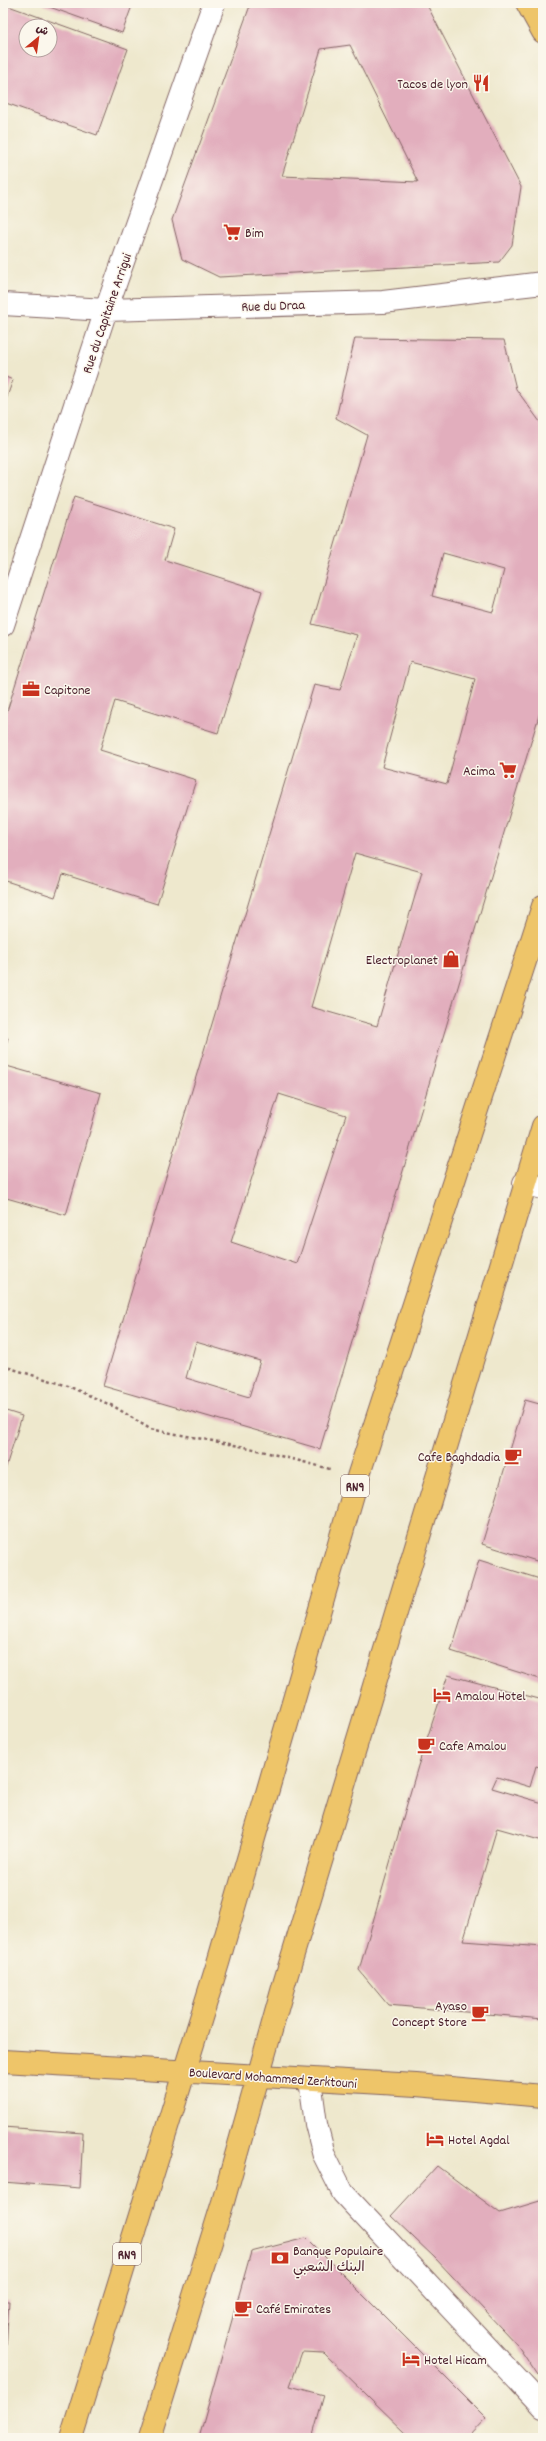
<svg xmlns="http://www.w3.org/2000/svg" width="546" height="2441" viewBox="0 0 546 2441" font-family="Dekko,'Playpen Sans Arabic',sans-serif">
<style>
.building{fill:#e2aebd;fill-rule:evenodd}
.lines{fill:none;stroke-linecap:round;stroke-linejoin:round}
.minor-casing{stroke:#836564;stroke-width:24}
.major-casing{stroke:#836564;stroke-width:24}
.path{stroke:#836564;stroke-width:2.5;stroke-dasharray:3 3;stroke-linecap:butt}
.minor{stroke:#fff;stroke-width:22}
.major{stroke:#eec569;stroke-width:22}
.labels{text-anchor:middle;stroke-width:3;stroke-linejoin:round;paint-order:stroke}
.shield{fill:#fbf7ec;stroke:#7f6065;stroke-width:1}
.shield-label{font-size:13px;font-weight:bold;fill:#4a1f2b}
.poi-label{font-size:14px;fill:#4a1f2b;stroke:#fbf7ec;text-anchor:start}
.street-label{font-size:14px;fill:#4a1f2b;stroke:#fbf7ec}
</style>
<rect width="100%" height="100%" fill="#fbf7ec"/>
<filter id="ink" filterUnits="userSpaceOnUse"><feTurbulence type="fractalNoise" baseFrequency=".025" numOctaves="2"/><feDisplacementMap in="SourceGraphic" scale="8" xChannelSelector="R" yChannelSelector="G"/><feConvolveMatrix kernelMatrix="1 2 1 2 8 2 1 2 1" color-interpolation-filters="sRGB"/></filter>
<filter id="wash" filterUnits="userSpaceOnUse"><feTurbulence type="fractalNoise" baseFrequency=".012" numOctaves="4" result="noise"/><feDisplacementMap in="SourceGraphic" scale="16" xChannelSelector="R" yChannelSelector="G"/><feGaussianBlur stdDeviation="0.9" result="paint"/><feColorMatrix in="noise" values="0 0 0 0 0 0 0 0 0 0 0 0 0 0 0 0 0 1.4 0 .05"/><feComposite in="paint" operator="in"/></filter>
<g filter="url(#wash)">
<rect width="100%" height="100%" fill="#eee8cd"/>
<g id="blocks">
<path class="building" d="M44 3H133L122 33 44 5Z
M251 3H426L521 187 512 245 499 262 219 277 182 259 172 220ZM350 45 418 182 282 176 321 49Z
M3 4 128 49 97 135 3 102ZM26 26H50V50H26Z
M355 338 504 340 516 389 543 426V702L320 1449 103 1386 314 685 340 690 357 635 312 624 367 435 336 418ZM443 553 504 570 493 612 432 596ZM410 662 475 679 447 784 382 767ZM355 853 422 872 377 1026 311 1007ZM279 1094 346 1115 297 1264 231 1242ZM196 1342 260 1361 249 1397 186 1378Z
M3 376 13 380 3 408Z
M74 497 174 529 165 560 262 591 218 733 115 701 100 750 196 780 157 904 63 874 55 897 3 880V724Z
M3 1037 8 1038 3 1054Z
M3 1065 101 1093 66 1215 3 1197Z
M525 1400 543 1405V1563L482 1544Z
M3 1410 22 1416 3 1476Z
M479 1560 543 1580V1680L451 1651Z
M448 1675 543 1700V1768L536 1766 530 1787 497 1777 492 1788 543 1803V1841L497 1828 463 1941 543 1947V2019L388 2005 359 1970 418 1766Z
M3 2127 83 2133 80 2188 3 2182Z
M437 2166 500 2213 543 2200V2373L538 2376 518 2346 435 2258 391 2216Z
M306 2238 486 2418 467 2438H411L324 2353 302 2352 290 2386 324 2395 312 2438H199L251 2252Z
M3 2301H9L5 2366 3 2365Z"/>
</g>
</g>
<g filter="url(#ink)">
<use href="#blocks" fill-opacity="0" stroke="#836564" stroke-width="1"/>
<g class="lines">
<g class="minor-casing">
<path id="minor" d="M3 304 106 310 383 302 543 283
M3 625 106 310 214 3
M524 1183 543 1188
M310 2080 316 2124 324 2155 343 2193 543 2407"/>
</g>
<g class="major-casing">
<path id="major" d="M527 3 543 32
M3 2061 416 2085 543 2096
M71 2438 218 1963 358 1477 543 906
M150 2438 223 2202 284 1984 543 1126"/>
</g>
<path class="path" d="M3 1366 68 1386 115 1407 150 1429 250 1448 330 1469"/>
<use href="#minor" class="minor"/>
<use href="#major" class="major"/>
</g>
</g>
<defs>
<g id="restaurant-bare" transform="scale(1.38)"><path d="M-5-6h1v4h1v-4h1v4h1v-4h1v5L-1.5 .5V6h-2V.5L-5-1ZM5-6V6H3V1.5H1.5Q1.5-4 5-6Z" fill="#c8321e" stroke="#fbf7ec" stroke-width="2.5" paint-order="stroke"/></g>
<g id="supermarket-bare" transform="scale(1.38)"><path d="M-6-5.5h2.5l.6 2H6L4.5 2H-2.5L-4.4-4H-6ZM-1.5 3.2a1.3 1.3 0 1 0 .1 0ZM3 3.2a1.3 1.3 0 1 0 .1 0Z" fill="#c8321e" stroke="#fbf7ec" stroke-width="2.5" paint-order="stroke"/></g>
<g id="office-bare" transform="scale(1.38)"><path d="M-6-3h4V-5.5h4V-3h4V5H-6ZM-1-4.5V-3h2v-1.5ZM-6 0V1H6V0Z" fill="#c8321e" stroke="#fbf7ec" stroke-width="2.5" paint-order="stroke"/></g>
<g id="shop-bare" transform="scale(1.38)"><path d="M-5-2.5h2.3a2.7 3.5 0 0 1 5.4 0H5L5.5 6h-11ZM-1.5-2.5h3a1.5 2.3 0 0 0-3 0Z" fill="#c8321e" stroke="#fbf7ec" stroke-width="2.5" paint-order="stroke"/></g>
<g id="cafe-bare" transform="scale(1.38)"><path d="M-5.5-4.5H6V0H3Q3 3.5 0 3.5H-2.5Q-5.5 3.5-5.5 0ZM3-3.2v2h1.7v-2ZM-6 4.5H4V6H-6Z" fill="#c8321e" stroke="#fbf7ec" stroke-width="2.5" paint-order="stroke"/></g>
<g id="hotel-bare" transform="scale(1.38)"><path d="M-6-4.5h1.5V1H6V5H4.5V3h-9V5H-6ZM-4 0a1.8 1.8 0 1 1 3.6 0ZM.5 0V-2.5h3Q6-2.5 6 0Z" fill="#c8321e" stroke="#fbf7ec" stroke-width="2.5" paint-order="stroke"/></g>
<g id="bank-bare" transform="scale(1.38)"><path d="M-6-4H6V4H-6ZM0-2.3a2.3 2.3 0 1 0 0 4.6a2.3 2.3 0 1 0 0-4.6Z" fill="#c8321e" stroke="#fbf7ec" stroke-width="2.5" paint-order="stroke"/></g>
</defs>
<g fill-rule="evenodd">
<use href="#restaurant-bare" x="481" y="83"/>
<use href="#supermarket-bare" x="232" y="232"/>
<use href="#office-bare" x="31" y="689"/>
<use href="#supermarket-bare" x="508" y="770"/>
<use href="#shop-bare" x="451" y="959"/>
<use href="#cafe-bare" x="513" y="1456"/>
<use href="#hotel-bare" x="442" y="1695"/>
<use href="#cafe-bare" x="426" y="1745"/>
<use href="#cafe-bare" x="480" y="2013"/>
<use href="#hotel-bare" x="435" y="2139"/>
<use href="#bank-bare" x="280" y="2258"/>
<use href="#cafe-bare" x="243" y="2308"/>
<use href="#hotel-bare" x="411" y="2359"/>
</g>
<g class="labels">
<g class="shield">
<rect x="341" y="1475" width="28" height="22" rx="3"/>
<rect x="113" y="2243" width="28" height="22" rx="3"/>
</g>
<g class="shield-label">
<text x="355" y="1491">RN9</text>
<text x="127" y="2259">RN9</text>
</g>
<g class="poi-label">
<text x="468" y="88" text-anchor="end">Tacos de lyon</text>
<text x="245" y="237">Bim</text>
<text x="44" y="694">Capitone</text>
<text x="495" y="775" text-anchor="end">Acima</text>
<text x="438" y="964" text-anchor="end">Electroplanet</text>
<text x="500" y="1461" text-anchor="end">Cafe Baghdadia</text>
<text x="455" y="1700">Amalou Hotel</text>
<text x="439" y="1750">Cafe Amalou</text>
<text x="467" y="2010" text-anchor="end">Ayaso<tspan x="467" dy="16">Concept Store</tspan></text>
<text x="448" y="2144">Hotel Agdal</text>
<text x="293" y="2255">Banque Populaire<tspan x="293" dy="16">البنك الشعبي</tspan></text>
<text x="256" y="2313">Café Emirates</text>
<text x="424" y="2364">Hotel Hicam</text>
</g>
<g class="street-label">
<text transform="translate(273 305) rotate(-2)" y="5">Rue du Draa</text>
<text transform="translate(106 313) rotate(-71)" y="5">Rue du Capitaine Arrigui</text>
<text transform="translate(273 2077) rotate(4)" y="5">Boulevard Mohammed Zerktouni</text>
</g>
</g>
<rect width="546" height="2441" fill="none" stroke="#fbf7ec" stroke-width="16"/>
<g transform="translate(38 38) rotate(29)"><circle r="19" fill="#fbf7ec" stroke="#b4a19f"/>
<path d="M0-3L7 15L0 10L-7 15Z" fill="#c8321e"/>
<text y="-6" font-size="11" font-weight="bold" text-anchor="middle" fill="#4a1f2b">ش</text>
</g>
</svg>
